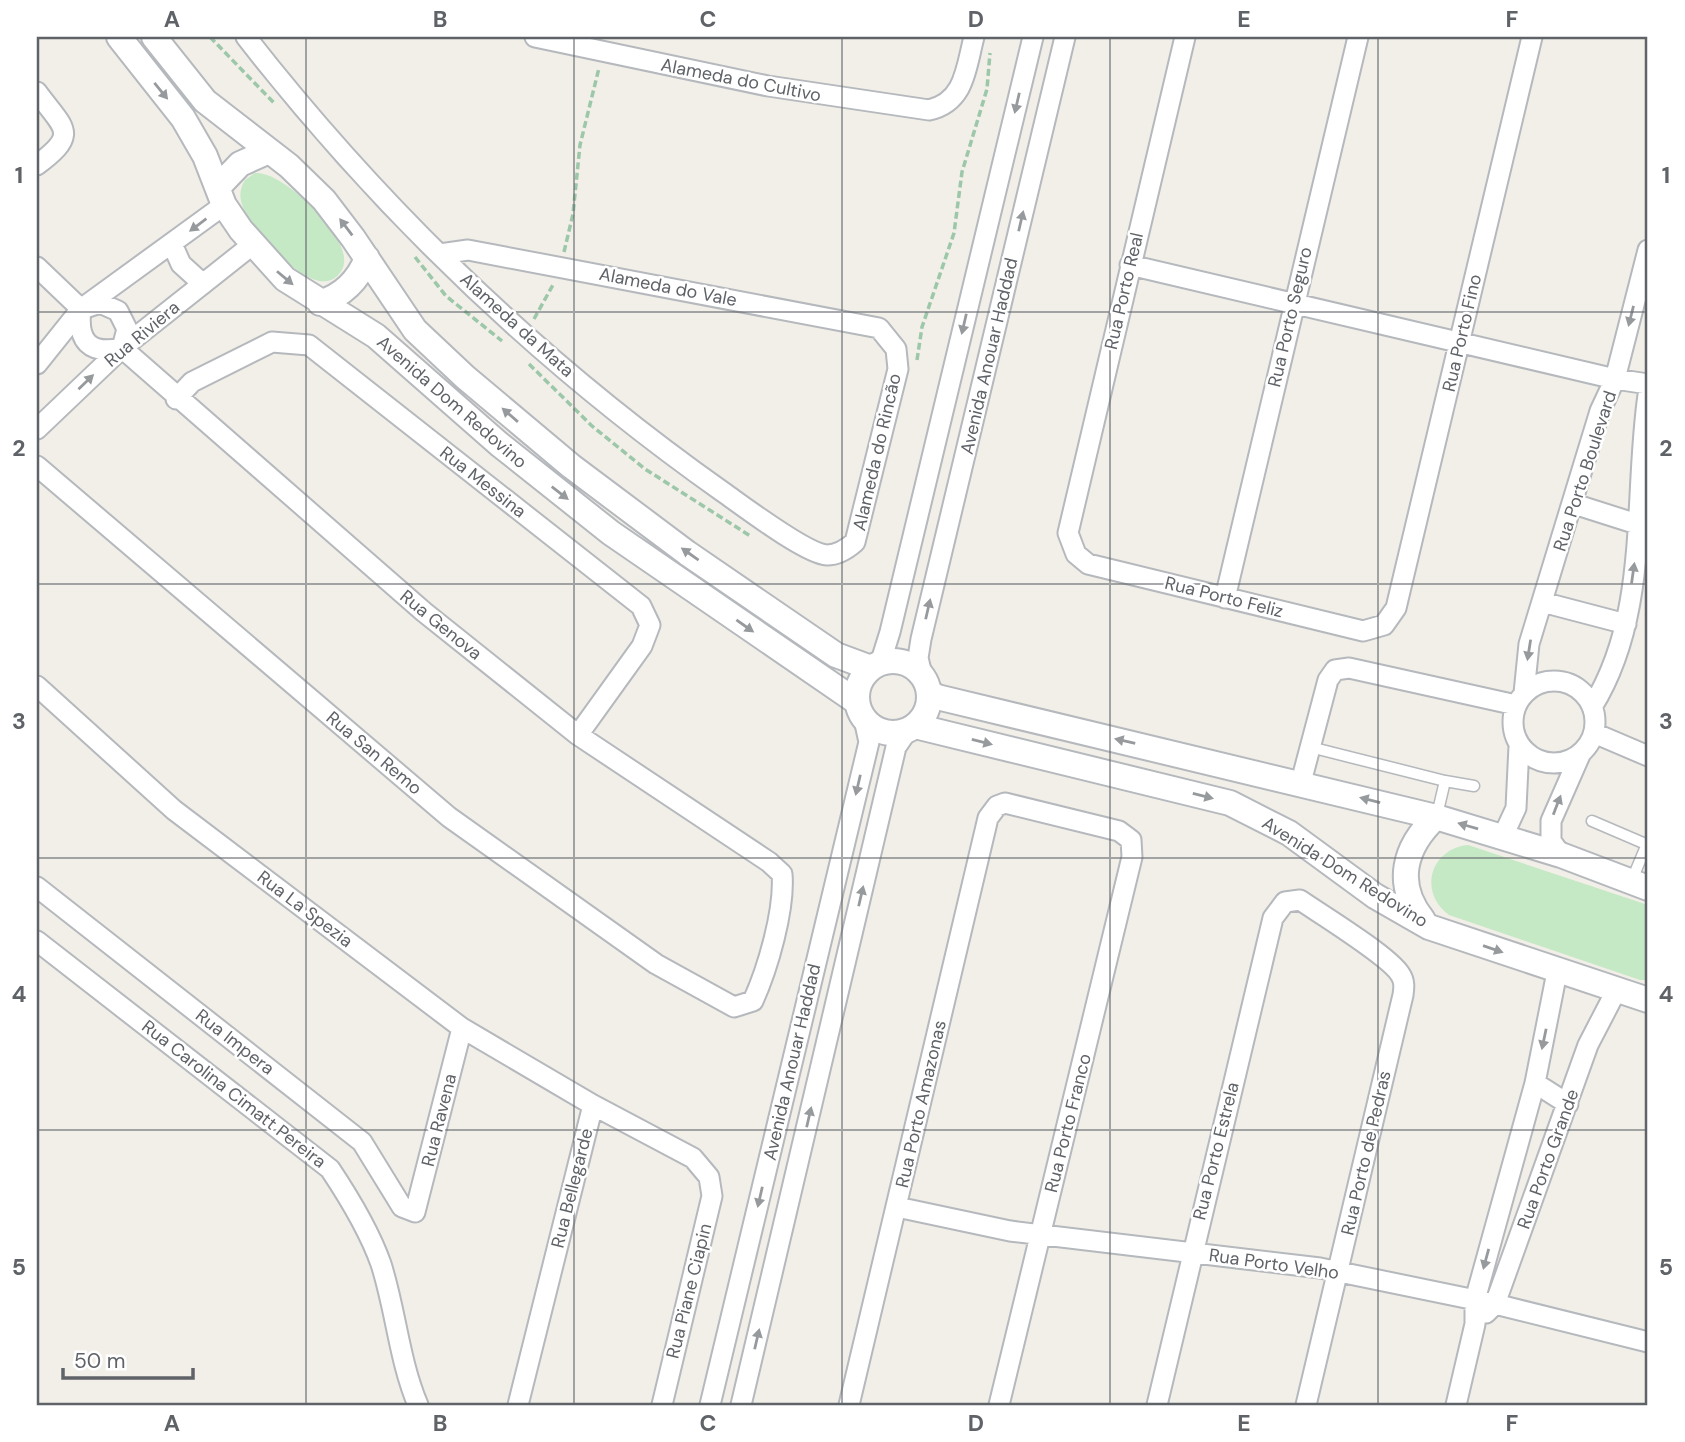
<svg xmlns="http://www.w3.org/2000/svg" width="1685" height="1442" viewBox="0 0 1685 1442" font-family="'DM Sans',sans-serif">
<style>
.green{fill:#c5e8c5}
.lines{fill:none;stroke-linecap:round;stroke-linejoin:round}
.service-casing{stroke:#b5b8bc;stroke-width:13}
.minor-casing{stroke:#b5b8bc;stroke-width:23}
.tertiary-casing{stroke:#b5b8bc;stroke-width:28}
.path{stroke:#9cc7a9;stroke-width:3.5;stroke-dasharray:7 3.5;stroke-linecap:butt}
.service{stroke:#fff;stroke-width:10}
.minor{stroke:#fff;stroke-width:19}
.tertiary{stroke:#fff;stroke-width:24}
.oneway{fill:#979a9d}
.grid{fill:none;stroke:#5f6368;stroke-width:2;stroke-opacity:0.55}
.labels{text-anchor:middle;stroke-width:5;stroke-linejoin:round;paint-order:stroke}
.street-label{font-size:18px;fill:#5f6368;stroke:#fff}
.neatline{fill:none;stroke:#5f6368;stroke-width:2.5}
.grid-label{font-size:23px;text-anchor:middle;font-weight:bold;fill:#5f6368}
</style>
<rect width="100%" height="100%" fill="#f1efe8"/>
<path class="green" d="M255 173C282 170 344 232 344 258 345 265 342 272 336 277 312 297 266 242 253 224 243 210 235 196 245 180Z
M1468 845 1648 905V980H1640L1449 915C1418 892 1430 849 1468 845Z"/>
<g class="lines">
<g class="service-casing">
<path id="service" d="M1310 747 1445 781 1437 815
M1445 781 1474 786
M1592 821 1648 845
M1631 882 1647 844"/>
</g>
<g class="minor-casing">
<path id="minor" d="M246 37C382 211 543 365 723 492 743 506 806 554 827 555 838 555 847 549 855 542L898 369 896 349 879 328 468 250 440 254
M535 37 768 86 929 110C965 102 966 68 974 37
M1185 37 1068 533 1076 554 1088 564 1363 631 1384 625 1396 608 1532 37
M37 92C64 129 80 133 37 165
M172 244 181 264 203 284
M1130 265 1615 379 1648 384
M37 267 81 309
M85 308 100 303 118 311 127 329 122 348
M81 309C77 341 89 355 122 348
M37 364 81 309 224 205
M176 399 192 382 272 342 309 345 641 606 650 625 642 646 578 735
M37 429 122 348 252 245
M37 466 449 817 656 964 734 1007 753 1001C768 968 785 909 782 874L769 862 578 735 424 612 122 348
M1574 504 1640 525
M1225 598 1358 37
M1542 602 1626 624
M880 664 890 632 1033 37
M922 675 918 658 921 639 1065 37
M1513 722a41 41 0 1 1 82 0a41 41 0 1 1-82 0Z
M37 686 174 810 462 1028 593 1105 693 1158 709 1177 712 1196 662 1405
M1524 693 1529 644 1600 411 1615 379 1648 250
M1592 707C1650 614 1633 499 1648 395
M1594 733 1648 756
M1301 782 1328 680 1335 670 1349 668 1516 705
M1503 836 1516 808 1519 746
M1561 855 1551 841V821L1580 755
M37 887 362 1142 402 1207 415 1212 462 1028
M37 941 330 1169C350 1199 369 1230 381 1264 396 1311 399 1360 418 1405
M1535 1083 1568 1104
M897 1207 1010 1231 1320 1268 1495 1304 1648 1342
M1486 1313 1495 1304 1588 1045 1616 991
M518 1405 593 1105
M710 1405 869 742 864 719
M741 1405 896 747 907 731
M849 1405 988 818 997 806 1005 803 1119 831 1131 840 1132 857 999 1405
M1157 1405 1273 918 1285 902 1300 900C1322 915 1389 956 1400 974 1405 981 1404 988 1403 995L1306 1405
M1456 1405 1475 1324V1300L1535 1083 1557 972"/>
</g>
<g class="tertiary-casing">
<path id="tertiary" d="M119 37 183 118 205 156 224 205 241 230 285 279 376 336 499 444 611 533 857 702
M154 37 205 101 289 166 324 200 353 238 415 330 465 377 571 466 687 553 836 655 871 668
M218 187 240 164 269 151
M320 303C343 295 358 281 367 258
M857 697a36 36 0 1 1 72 0a36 36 0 1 1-72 0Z
M930 693 937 697 1436 817 1561 855 1648 888
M915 726 1230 803 1289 833 1375 896 1429 927 1648 1000
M1423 920C1394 884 1404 847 1436 817"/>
</g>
<path class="path" d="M210 37 275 104
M564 252 573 214 580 145 599 68
M415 257 446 296 502 341
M534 319 554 283
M917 360 922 327 954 233 962 172 987 89 990 53
M529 364 592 426 645 469 752 537"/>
<use href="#service" class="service"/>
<use href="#minor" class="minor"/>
<use href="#tertiary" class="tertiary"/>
</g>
<defs><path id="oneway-solid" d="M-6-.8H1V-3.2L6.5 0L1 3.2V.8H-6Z" transform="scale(1.75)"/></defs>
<g class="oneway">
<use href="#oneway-solid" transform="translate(161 91) rotate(51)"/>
<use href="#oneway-solid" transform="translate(1017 103) rotate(103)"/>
<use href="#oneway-solid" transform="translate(1021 221) rotate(-77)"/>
<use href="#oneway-solid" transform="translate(198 225) rotate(143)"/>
<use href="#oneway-solid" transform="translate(346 227) rotate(-127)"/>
<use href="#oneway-solid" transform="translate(285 278) rotate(40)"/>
<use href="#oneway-solid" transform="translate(1631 316) rotate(104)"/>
<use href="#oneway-solid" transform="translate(964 324) rotate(103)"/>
<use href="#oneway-solid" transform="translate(86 382) rotate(-44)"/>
<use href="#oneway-solid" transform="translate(510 415) rotate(-139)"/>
<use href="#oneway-solid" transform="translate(560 493) rotate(38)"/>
<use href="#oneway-solid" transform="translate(690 554) rotate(-145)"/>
<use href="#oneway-solid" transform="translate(1633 573) rotate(-82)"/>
<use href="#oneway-solid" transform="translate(928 609) rotate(-77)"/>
<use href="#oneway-solid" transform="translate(745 626) rotate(35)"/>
<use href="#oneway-solid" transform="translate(1529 650) rotate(99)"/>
<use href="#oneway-solid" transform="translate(1125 741) rotate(-167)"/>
<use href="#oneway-solid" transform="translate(982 742) rotate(14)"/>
<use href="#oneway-solid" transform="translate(858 785) rotate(103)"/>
<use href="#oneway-solid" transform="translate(1203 796) rotate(14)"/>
<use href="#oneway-solid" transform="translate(1370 800) rotate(-166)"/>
<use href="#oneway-solid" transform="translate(1557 805) rotate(-69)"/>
<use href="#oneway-solid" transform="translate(1468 826) rotate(-164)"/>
<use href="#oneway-solid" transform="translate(861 896) rotate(-77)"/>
<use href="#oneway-solid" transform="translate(1493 949) rotate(19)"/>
<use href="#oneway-solid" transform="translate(1544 1039) rotate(102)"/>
<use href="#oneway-solid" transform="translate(809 1117) rotate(-77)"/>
<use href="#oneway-solid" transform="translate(760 1197) rotate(103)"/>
<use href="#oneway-solid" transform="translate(1486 1259) rotate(105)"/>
<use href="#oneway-solid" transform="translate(757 1339) rotate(-77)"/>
</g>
<path class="grid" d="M306 37V1405M574 37V1405M842 37V1405M1110 37V1405M1378 37V1405M37 312H1648M37 584H1648M37 858H1648M37 1130H1648"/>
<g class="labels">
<g class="street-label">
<text transform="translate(741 80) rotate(11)" y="6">Alameda do Cultivo</text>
<text transform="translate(668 287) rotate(11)" y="6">Alameda do Vale</text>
<text transform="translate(1124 291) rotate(-77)" y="6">Rua Porto Real</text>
<text transform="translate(1290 317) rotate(-77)" y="6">Rua Porto Seguro</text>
<text transform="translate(517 325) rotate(42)" y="6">Alameda da Mata</text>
<text transform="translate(1462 333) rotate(-77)" y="6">Rua Porto Fino</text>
<text transform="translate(142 334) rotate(-40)" y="6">Rua Riviera</text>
<text transform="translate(989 356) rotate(-77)" y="6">Avenida Anouar Haddad</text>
<text transform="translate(452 402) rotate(41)" y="6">Avenida Dom Redovino</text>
<text transform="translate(877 452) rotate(-77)" y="6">Alameda do Rincão</text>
<text transform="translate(1585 471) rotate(-72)" y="6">Rua Porto Boulevard</text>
<text transform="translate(483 482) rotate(38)" y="6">Rua Messina</text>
<text transform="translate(1224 597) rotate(14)" y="6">Rua Porto Feliz</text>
<text transform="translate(441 625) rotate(39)" y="6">Rua Genova</text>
<text transform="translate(374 753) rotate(40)" y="6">Rua San Remo</text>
<text transform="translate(1345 872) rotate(32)" y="6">Avenida Dom Redovino</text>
<text transform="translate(305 909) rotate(37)" y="6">Rua La Spezia</text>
<text transform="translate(235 1042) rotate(38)" y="6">Rua Impera</text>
<text transform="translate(792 1062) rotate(-77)" y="6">Avenida Anouar Haddad</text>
<text transform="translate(234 1094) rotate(38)" y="6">Rua Carolina Cimatt Pereira</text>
<text transform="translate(921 1104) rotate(-77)" y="6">Rua Porto Amazonas</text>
<text transform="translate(439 1120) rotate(-76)" y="6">Rua Ravena</text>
<text transform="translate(1068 1123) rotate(-76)" y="6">Rua Porto Franco</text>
<text transform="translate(1216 1151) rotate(-76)" y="6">Rua Porto Estrela</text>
<text transform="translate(1366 1153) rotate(-77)" y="6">Rua Porto de Pedras</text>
<text transform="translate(1548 1159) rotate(-70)" y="6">Rua Porto Grande</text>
<text transform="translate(572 1188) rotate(-76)" y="6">Rua Bellegarde</text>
<text transform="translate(1274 1264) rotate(8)" y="6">Rua Porto Velho</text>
<text transform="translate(689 1291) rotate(-76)" y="6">Rua Piane Ciapin</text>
</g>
</g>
<rect width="1685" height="1442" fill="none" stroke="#ffffff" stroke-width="77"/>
<path d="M63 1368v10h130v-10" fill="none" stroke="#5f6368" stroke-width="3.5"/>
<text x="74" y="1368" font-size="21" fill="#5f6368" stroke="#ffffff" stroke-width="5" paint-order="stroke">50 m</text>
<rect x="38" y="38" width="1608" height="1366" class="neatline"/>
<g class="grid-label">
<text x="172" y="27">A</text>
<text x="440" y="27">B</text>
<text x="708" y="27">C</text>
<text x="976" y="27">D</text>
<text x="1244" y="27">E</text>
<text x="1512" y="27">F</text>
<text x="19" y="183">1</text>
<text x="1666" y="183">1</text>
<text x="19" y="456">2</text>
<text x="1666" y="456">2</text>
<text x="19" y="729">3</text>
<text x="1666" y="729">3</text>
<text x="19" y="1002">4</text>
<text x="1666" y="1002">4</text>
<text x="19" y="1275">5</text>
<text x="1666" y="1275">5</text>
<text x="172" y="1431">A</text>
<text x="440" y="1431">B</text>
<text x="708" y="1431">C</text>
<text x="976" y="1431">D</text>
<text x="1244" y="1431">E</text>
<text x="1512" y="1431">F</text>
</g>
</svg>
